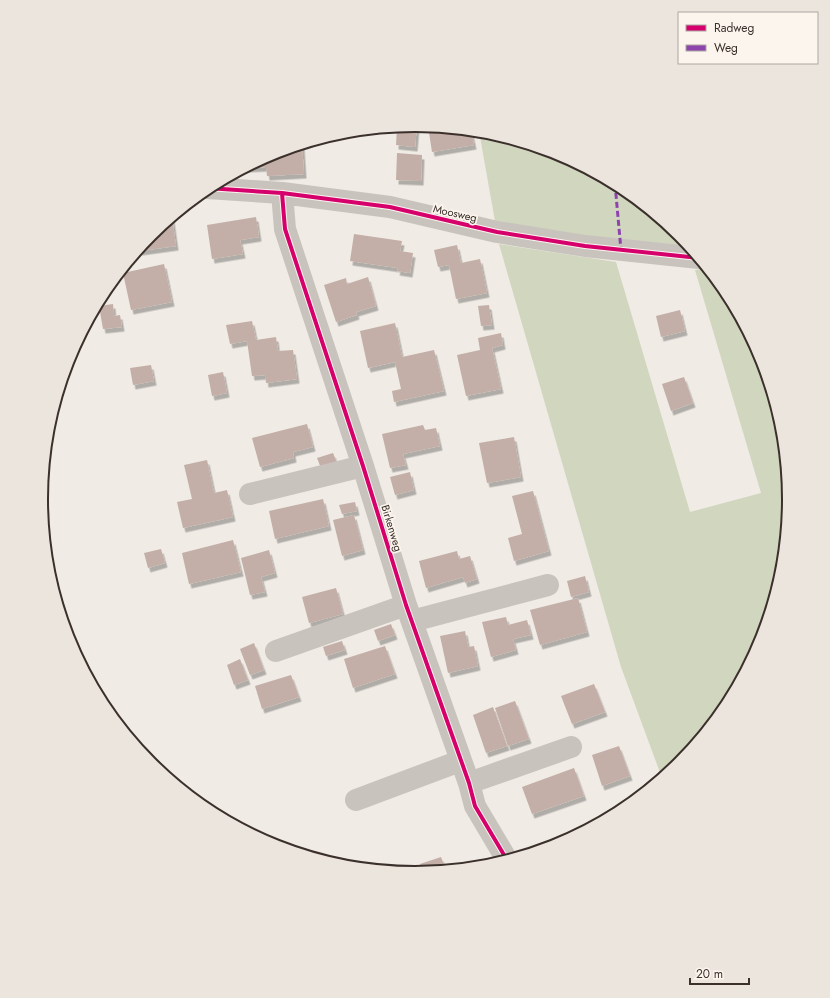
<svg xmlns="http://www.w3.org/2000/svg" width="830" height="998" viewBox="0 0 830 998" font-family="Jost,sans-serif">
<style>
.green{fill:#d1d6bf}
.building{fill:#c3afa7;filter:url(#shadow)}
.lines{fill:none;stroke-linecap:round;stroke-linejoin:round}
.minor{stroke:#c9c3be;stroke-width:22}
.quiet{stroke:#8e44ad;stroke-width:3;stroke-dasharray:6 3;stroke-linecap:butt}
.cycleway-casing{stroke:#fbf5ee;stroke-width:6}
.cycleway{stroke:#d6006c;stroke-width:4}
.labels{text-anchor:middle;stroke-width:3.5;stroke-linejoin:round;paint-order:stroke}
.street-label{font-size:11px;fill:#3b302b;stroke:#fbf5ee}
.rim{fill:none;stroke:#3b302b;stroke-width:2}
</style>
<defs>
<filter id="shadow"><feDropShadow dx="2.5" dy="4.5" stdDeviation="0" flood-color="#0004"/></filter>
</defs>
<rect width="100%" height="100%" fill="#f0ebe5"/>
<path class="green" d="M479 131 488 132 558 154 623 188 680 235 691 249 496 227Z
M499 244 616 262 690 512 761 493 695 270 707 268 726 291 761 356 782 426 789 499 782 572 760 642 726 707 679 764 662 778 621 667Z"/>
<path class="building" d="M417 125 415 147 396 145 397 127Z
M428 126 471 131 474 145 432 152Z
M302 144 304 174 267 176 266 167 244 168 272 153Z
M397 153 422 155 421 181 396 180Z
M172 217 176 246 140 251V248L151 234Z
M256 217 259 237 240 240 243 254 212 259 207 225Z
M354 234 402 241 400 251 413 253 410 273 397 271 398 268 350 261Z
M457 245 461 263 480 259 487 293 456 299 449 265 438 267 434 250Z
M164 264 172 302 131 310 123 273Z
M368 277 376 306 356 312 357 315 336 322 324 285 346 278 347 284Z
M113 304 114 316 120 315 122 327 103 329 99 306Z
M489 305 492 325 481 326 478 306Z
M680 310 685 331 661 337 656 316Z
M252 321 256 340 276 337 278 351 293 350 297 379 266 383 265 375 252 376 247 341 230 344 226 325Z
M395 323 402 357 434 350 444 391 394 402 392 391 401 389 395 362 368 368 360 331Z
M501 333 503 345 492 348 501 389 466 396 457 355 480 350 478 338Z
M151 365 154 381 133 385 130 368Z
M223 372 227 393 212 396 208 375Z
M684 377 693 403 671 411 662 384Z
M307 424 313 447 293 452 294 458 260 467 252 438Z
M423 425 425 430 436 428 440 446 403 454 406 465 390 468 382 434Z
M514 437 521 477 487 483 479 443Z
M333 453 337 463 321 468 317 458Z
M207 460 214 493 227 490 233 517 183 528 177 502 192 499 184 465Z
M410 472 414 490 395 495 390 477Z
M533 491 549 551 514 561 508 538 522 534 512 496Z
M323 499 329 526 275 539 269 511Z
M355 502 357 511 342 514 339 505Z
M354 515 363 550 342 556 333 520Z
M233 540 241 572 189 584 182 553Z
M161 549 165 563 148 568 144 553Z
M269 550 275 573 261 577 265 592 250 595 241 558Z
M457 551 459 559 470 556 477 579 465 583 463 577 426 588 419 561Z
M585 576 589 592 571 597 567 581Z
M336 588 343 614 309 623 302 597Z
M578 598 587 632 540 645 530 610Z
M506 617 508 625 527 620 531 635 513 639 516 650 491 657 482 622Z
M391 624 395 635 378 641 374 630Z
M465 631 468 647 474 646 478 666 448 673 440 636Z
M342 641 345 650 326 656 323 647Z
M254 643 264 670 250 675 240 649Z
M385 646 395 674 353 688 344 659Z
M240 659 248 680 234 685 227 665Z
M291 675 299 697 262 709 255 686Z
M594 684 605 712 572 724 561 696Z
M515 701 529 739 508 746 495 708Z
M493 707 507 746 486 753 473 715Z
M619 746 630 776 602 786 592 755Z
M574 768 584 796 532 814 522 787Z
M441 857 446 870 422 872 420 864Z"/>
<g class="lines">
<path class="minor" d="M207 188 282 193 390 207 497 232 585 246 699 258
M282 193 285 229 363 466 406 605 469 783 475 806 507 860
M250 494 363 466
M412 621 548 585
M276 651 406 605
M469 783 571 747
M356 800 460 761"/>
<path class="quiet" d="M615 184 621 250"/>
<g class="cycleway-casing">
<path id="cycleway" d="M207 188 282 193 390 207 497 232 585 246 699 258
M282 193 285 229 363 466 406 605 469 783 475 806 507 860"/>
</g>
<use href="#cycleway" class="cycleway"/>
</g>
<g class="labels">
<g class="street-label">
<text transform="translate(455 213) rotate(13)" y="4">Moosweg</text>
<text transform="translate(392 528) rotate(73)" y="4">Birkenweg</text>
</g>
</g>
<path d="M0 0H830V998H0ZM48 499a367 367 0 1 1 734 0a367 367 0 1 1-734 0Z" fill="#ece5de" fill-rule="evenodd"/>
<path class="rim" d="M48 499a367 367 0 1 1 734 0a367 367 0 1 1-734 0Z"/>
<rect x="678" y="12" width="140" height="52" fill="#fbf5ee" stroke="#aea6a0"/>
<rect x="686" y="25" width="20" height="6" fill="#d6006c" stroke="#aea6a0"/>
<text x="714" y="32" font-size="12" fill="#3b302b">Radweg</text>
<rect x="686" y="45" width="20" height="6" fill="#8e44ad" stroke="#aea6a0"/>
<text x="714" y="52" font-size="12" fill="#3b302b">Weg</text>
<path d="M690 978v6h59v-6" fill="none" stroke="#3b302b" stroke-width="2"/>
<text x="696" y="978" font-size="12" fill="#3b302b" stroke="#fbf5ee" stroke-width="3" paint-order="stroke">20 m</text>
</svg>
